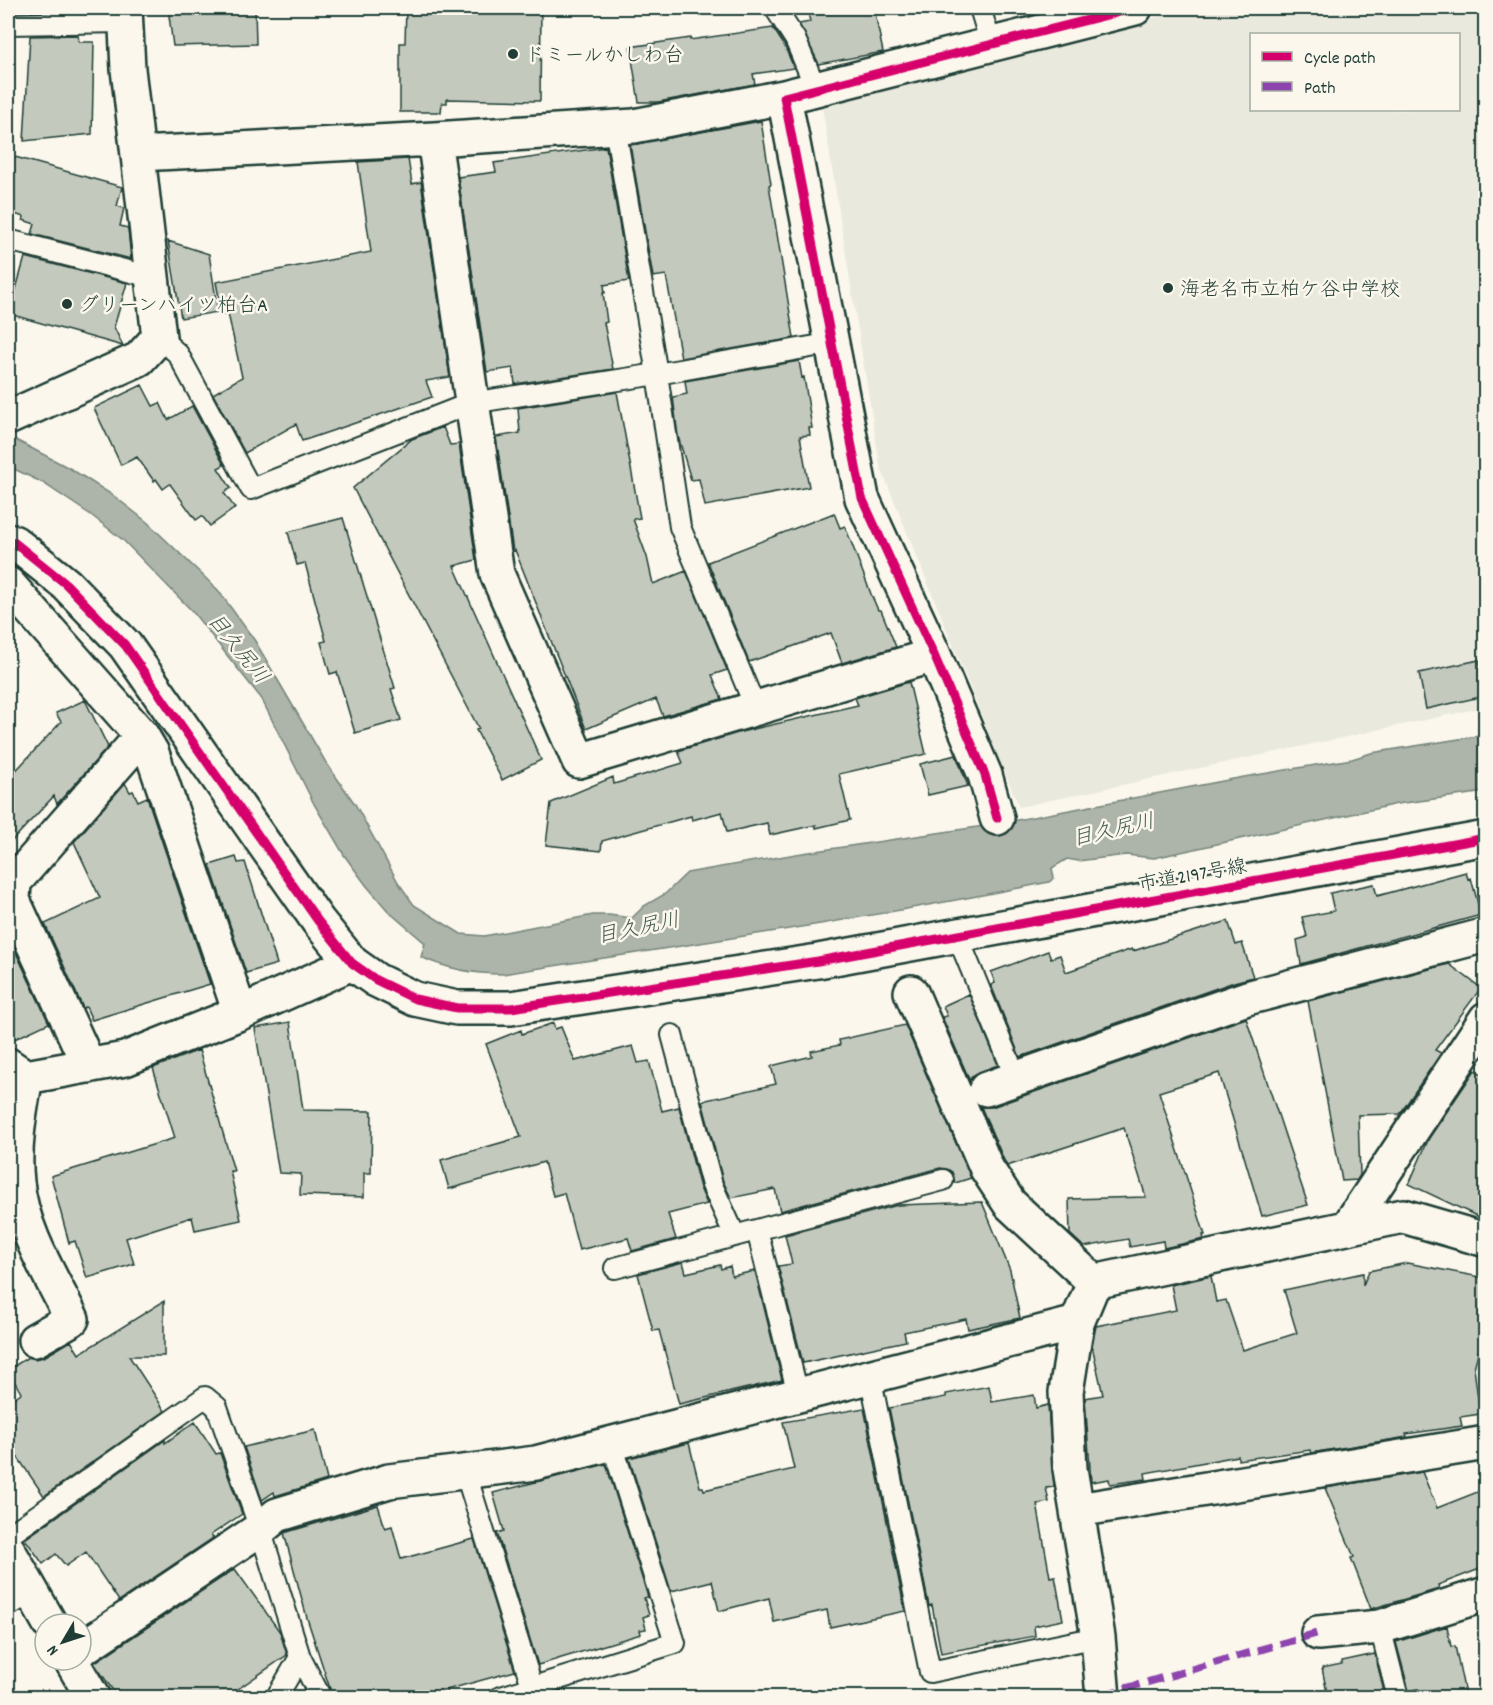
<svg xmlns="http://www.w3.org/2000/svg" width="1493" height="1705" viewBox="0 0 1493 1705" font-family="Dekko,'Klee One',sans-serif">
<style>
.built{fill:#eae9de;fill-rule:evenodd}
.water{fill:#adb4aa;stroke:#74847b;stroke-width:1.5}
.building{fill:#c4c9be;stroke:#1f3d34;stroke-width:1.5}
.lines{fill:none;stroke-linecap:round;stroke-linejoin:round}
.lane-casing{stroke:#1f3d34;stroke-width:24}
.street-casing{stroke:#1f3d34;stroke-width:38}
.secondary-casing{stroke:#1f3d34;stroke-width:38}
.lane{stroke:#fbf7ec;stroke-width:20}
.street{stroke:#fbf7ec;stroke-width:33}
.secondary{stroke:#fbf7ec;stroke-width:33}
.quiet{stroke:#8e44ad;stroke-width:8;stroke-dasharray:15 8;stroke-linecap:butt}
.cycleway-casing{stroke:#fbf7ec;stroke-width:13}
.cycleway{stroke:#d6006c;stroke-width:9}
.poi-dot{fill:#1f3d34;stroke:#fbf7ec;stroke-width:2}
.labels{text-anchor:middle;stroke-width:5;stroke-linejoin:round;paint-order:stroke}
.poi-label{font-size:20px;fill:#1f3d34;stroke:#fbf7ec;text-anchor:start}
.street-label{font-size:20px;fill:#1f3d34;stroke:#fbf7ec}
.water-label{font-size:21px;font-style:italic;fill:#425b52;stroke:#fbf7ec}
</style>
<rect width="100%" height="100%" fill="#fbf7ec"/>
<filter id="ink" filterUnits="userSpaceOnUse"><feTurbulence type="fractalNoise" baseFrequency=".0167" numOctaves="2"/><feDisplacementMap in="SourceGraphic" scale="12" xChannelSelector="R" yChannelSelector="G"/><feConvolveMatrix kernelMatrix="1 2 1 2 8 2 1 2 1" color-interpolation-filters="sRGB"/></filter>
<g filter="url(#ink)">
<path class="built" d="M1194 8H1485V707L1019 807 880 466 821 100ZM1252 34H1458V110H1252Z"/>
<path class="water" d="M8 436 71 469 114 496 147 522 218 590 255 641 325 761 355 804 398 882 414 905 461 934 484 936 593 915H609L632 918 644 906 665 894 687 873 796 854 991 825 1244 777 1352 759 1371 753 1485 735V792L1397 804 1154 858 1126 855 1078 861 1067 859 1052 868 1054 878 1049 882C868 919 685 945 503 974 474 974 447 969 421 957L425 943 389 912 366 885 344 855 314 804 261 698 192 611 123 540 91 515 43 483 8 466Z"/>
<path class="building" d="M31 8H78V11L31 12Z
M168 8H255L256 44 173 46Z
M406 8H541L540 101 447 99V103H442L441 112H400V43H405Z
M831 8H874L883 52 819 64 799 24 810 22 808 12Z
M773 28 784 45 794 68 753 74 755 84 658 102H639L630 47 690 38V40Z
M78 35 79 42H94L92 134 24 141 30 36Z
M761 121 771 184 769 185 794 338 681 358 666 275 653 277 630 145Z
M606 147 629 281 604 285 605 293H603L607 322 604 323 613 369 515 384 513 368 487 372 458 177 496 172 494 163Z
M8 155 122 187 117 206 124 208 120 226 128 228 131 259 32 234 35 224 23 220 24 217 8 212Z
M408 159 412 184 421 182 450 377 426 381 432 397 302 441 296 424 245 453 213 394 242 377 228 313 222 314 216 282 371 252 358 162Z
M168 241 209 254 218 312 181 318Z
M25 257 127 283 114 327 123 346 9 314Z
M799 361 802 378 804 377 812 428H809L810 435 800 436 809 487 705 506 699 479 691 480 678 436 673 397 687 394 685 381Z
M142 385 153 406 160 403 168 420 192 406 224 465 218 468 231 488 224 493 235 508 210 526 202 516 196 520 170 484 163 489 156 479 154 481 137 457 121 465 94 408Z
M617 392 640 518 633 519 647 557 653 584 686 571 727 670 712 675 722 699 663 716 656 699 586 729 515 550 513 551 496 437 520 433 518 408Z
M443 427 450 445 459 444 476 560 454 566 541 760 502 780 476 730 479 729 353 488 412 439Z
M834 513 840 528 845 526 871 594 878 610H881L896 647 842 663 831 633 749 662 708 562Z
M343 518 395 688 391 689 401 720 355 733 337 672 330 674 321 642 326 641 305 563 297 565 288 532Z
M1479 660 1485 696 1426 709 1419 673Z
M909 682 926 754 839 774 850 820 816 828V825L770 835 767 823 727 832 722 812 692 820 691 816 602 841 601 851 546 845 551 803 613 777 614 784 683 763 678 751 741 732 858 705 855 698Z
M85 700 108 747 57 804 54 796 8 845V779L61 722 56 713Z
M956 755 968 786 928 795 920 764Z
M125 783 130 792 133 791 138 801 147 797 210 984 92 1020 86 1007 83 1008 45 924 100 898 74 842Z
M236 857 238 863 245 862 277 964 246 973 210 865Z
M1466 872 1468 879 1471 878 1481 915 1301 964 1297 940 1307 937 1302 917 1334 911 1330 893 1374 884 1377 896Z
M1228 921 1236 945 1242 943 1253 977 1234 982 1020 1057 991 985 995 983 991 972 1048 951 1051 958 1060 955 1066 972 1132 949 1133 951Z
M10 940 49 1023 8 1042V941Z
M1449 964 1481 988 1435 1050 1441 1053 1400 1114 1358 1115 1360 1175 1357 1180 1342 1181 1308 1001Z
M969 994 998 1065 979 1072 972 1076 970 1081 942 1017 947 1016 943 1006Z
M1246 1018 1308 1205 1262 1216 1219 1073 1159 1092 1205 1235H1203L1204 1239 1164 1248 1163 1241 1130 1247 1128 1239 1084 1247 1070 1234 1069 1199 1146 1197 1124 1128 1007 1166 1004 1160 981 1107H992Z
M290 1022 303 1110 372 1111 371 1173H364V1197L300 1195 301 1174 279 1173 255 1028Z
M553 1023 555 1029 561 1027 575 1061 633 1046 638 1063 649 1061 662 1111 679 1107 700 1188 707 1204 668 1214 676 1239 632 1251 628 1238 579 1250 564 1193 553 1196 544 1162 449 1189 441 1160 521 1137 486 1044 521 1030 522 1034Z
M905 1025 971 1178 955 1183 952 1172 947 1169 940 1168 780 1211 775 1189 731 1198 723 1181 702 1101 776 1084 771 1066 812 1056 811 1051 840 1045 839 1040Z
M199 1050 234 1171H230L241 1220 195 1230 192 1217 126 1238 134 1264 87 1278 75 1241 69 1243 51 1176 175 1138 153 1068Z
M1475 1070 1485 1076V1220L1409 1184 1429 1138Z
M982 1202 1010 1270 1020 1318 968 1329 966 1319 904 1332 906 1341 803 1363 778 1266 792 1264 785 1235 898 1205Z
M683 1262 686 1273 720 1265 721 1269 730 1266 732 1276 755 1271 782 1380 679 1404 659 1330 653 1331 638 1274Z
M1407 1263 1485 1278V1327L1474 1368 1480 1414 1460 1417 1462 1426 1406 1434 1407 1437 1311 1453 1310 1450 1238 1460V1456L1145 1473 1146 1479 1110 1484 1109 1479 1091 1482 1085 1398 1103 1395 1092 1346 1096 1326 1176 1310 1171 1285 1211 1276 1216 1302 1226 1300 1243 1350 1297 1333 1284 1290 1363 1273V1285L1369 1271Z
M164 1301V1356H129L165 1411 44 1496 8 1443V1402L21 1393 8 1370 28 1357 35 1359 44 1357 71 1341 79 1354Z
M989 1386 992 1402 1034 1395 1036 1408 1048 1405 1054 1487 1046 1488 1049 1502 1037 1504 1050 1577 1055 1576 1063 1620 1034 1626 1035 1636 941 1653 932 1605 929 1606 889 1408 946 1397V1394Z
M864 1408 905 1611 830 1627 827 1610 774 1622 769 1598 719 1611 712 1581 671 1591 629 1458 689 1443 700 1487H703L704 1490 794 1469 783 1422Z
M195 1422 216 1454 220 1453 242 1514 211 1535 213 1538 119 1601 86 1552 66 1566 56 1554 43 1564 25 1539 165 1440V1443Z
M315 1430 327 1480 275 1496 274 1492 262 1500 244 1447Z
M606 1464 648 1597 644 1598 649 1615 643 1617 646 1629 640 1630 641 1634 538 1665 497 1533 504 1531 493 1493Z
M1422 1472 1437 1508 1485 1489V1567L1438 1585 1439 1589 1371 1609 1351 1558 1354 1557 1325 1488Z
M378 1505 385 1528 392 1526 401 1559 474 1539 515 1671 446 1690 448 1698H333L307 1618 284 1533Z
M235 1569 280 1632 287 1655 225 1698H118L94 1663Z
M1447 1626 1451 1647 1455 1646 1466 1698H1419L1418 1689 1409 1691 1396 1642Z
M1375 1654 1385 1696 1377 1698H1328L1322 1668 1342 1664V1661Z"/>
<g class="lines">
<g class="lane-casing">
<path id="lane" d="M775 8 795 39 816 89
M980 8 991 44
M8 24 125 22
M615 127 657 374 680 527 756 709
M8 240 151 277
M159 337 178 354 251 489 471 403 657 374 833 343
M957 935 1016 1078
M672 1035 712 1185 735 1236
M757 1230 798 1394
M615 1268 943 1180
M870 1375 930 1672 1098 1637
M465 1471 532 1686
M8 1536 205 1397 217 1407 260 1529 300 1657 321 1698
M8 1606 32 1592
M1380 1627 1398 1698
M276 1698 300 1657
M498 1698 675 1643 612 1444"/>
</g>
<g class="street-casing">
<path id="street" d="M434 139 497 574 579 761 934 655
M138 154 434 139 634 126 784 97
M8 418 139 359 159 337 128 69 125 8
M8 584 142 736 152 753 240 1013
M997 818 985 775 934 655 862 498 784 97 1135 8
M911 992 987 1169 1010 1204 1094 1282
M8 1065 26 1077 125 1059 240 1013 352 963
M89 1066 13 900 14 882 142 736
M26 1077C20 1111 13 1147 17 1182 22 1231 51 1276 72 1319L35 1340
M986 1089 1247 998 1486 935
M1348 1227 1486 1019
M1094 1282 1077 1323 1066 1392 1070 1469 1098 1637 1103 1698
M1094 1282 1403 1216 1486 1240
M1078 1510 1486 1443
M8 1550 50 1624
M1318 1633 1380 1627 1486 1594
M81 1649 260 1529 277 1515 389 1481 536 1463 1077 1323
M71 1660 93 1698"/>
</g>
<g class="secondary-casing">
<path id="secondary" d="M8 540 15 543 66 584 125 645 318 921 352 963 376 980 415 999 457 1008H511L818 961 1486 838"/>
</g>
<use href="#lane" class="lane"/>
<use href="#street" class="street"/>
<use href="#secondary" class="secondary"/>
<path class="quiet" d="M1103 1695 1318 1633"/>
<g class="cycleway-casing">
<path id="cycleway" d="M8 540 15 543 66 584 125 645 318 921 352 963 376 980 415 999 457 1008H511L818 961 1486 838
M997 818 985 775 934 655 862 498 784 97 1135 8"/>
</g>
<use href="#cycleway" class="cycleway"/>
</g>
</g>
<g class="poi-dot">
<circle cx="513" cy="54" r="6"/>
<circle cx="1168" cy="288" r="6"/>
<circle cx="67" cy="304" r="6"/>
</g>
<g class="labels">
<g class="poi-label">
<text x="525" y="61">ドミールかしわ台</text>
<text x="1180" y="295">海老名市立柏ケ谷中学校</text>
<text x="79" y="311">グリーンハイツ柏台A</text>
</g>
<g class="street-label">
<text transform="translate(1192 874) rotate(-10)" y="7">市道2197号線</text>
</g>
<g class="water-label">
<text transform="translate(239 648) rotate(51)" y="7">目久尻川</text>
<text transform="translate(1113 829) rotate(-13)" y="7">目久尻川</text>
<text transform="translate(638 927) rotate(-12)" y="7">目久尻川</text>
</g>
</g>
<rect width="1493" height="1705" fill="none" stroke="#fbf7ec" stroke-width="30"/>
<rect x="15" y="15" width="1463" height="1675" fill="none" stroke="#1f3d34" stroke-width="2" filter="url(#ink)"/>
<rect x="1250" y="33" width="210" height="78" fill="#fbf7ec" stroke="#a3ada2" stroke-width="1.5"/>
<rect x="1262" y="52" width="30" height="9" fill="#d6006c" stroke="#a3ada2" stroke-width="1.5"/>
<text x="1304" y="63" font-size="18" fill="#1f3d34">Cycle path</text>
<rect x="1262" y="82" width="30" height="9" fill="#8e44ad" stroke="#a3ada2" stroke-width="1.5"/>
<text x="1304" y="93" font-size="18" fill="#1f3d34">Path</text>
<g transform="translate(63 1642) rotate(231)"><circle r="28" fill="#fbf7ec" stroke="#a3ada2" stroke-width="1.5"/>
<path d="M0-4.5L10 22L0 15L-10 22Z" fill="#1f3d34"/>
<text y="-9" font-size="16" font-weight="bold" text-anchor="middle" fill="#1f3d34">N</text>
</g>
</svg>
